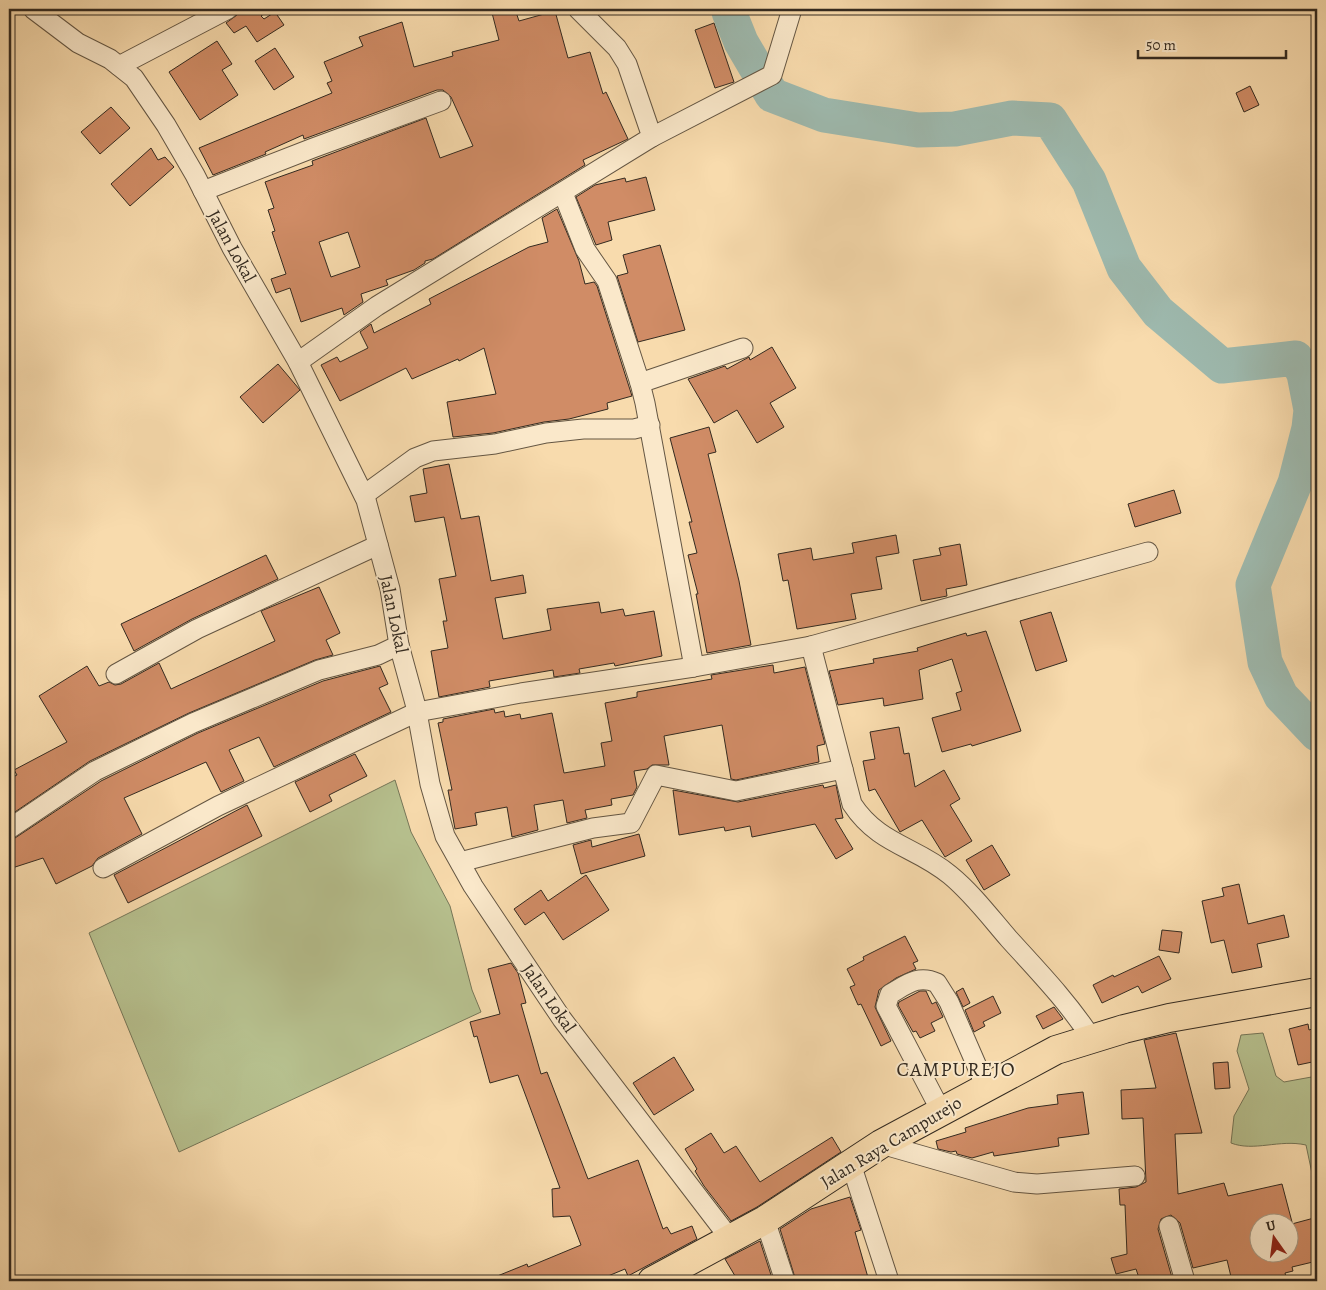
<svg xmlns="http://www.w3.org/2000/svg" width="1326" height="1290" font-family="Alegreya,serif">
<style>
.green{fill:#b7c18f;stroke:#757658}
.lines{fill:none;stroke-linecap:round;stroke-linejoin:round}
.river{stroke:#9ebaaf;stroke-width:35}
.building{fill:#d08c66;stroke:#332a20;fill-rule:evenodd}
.street-casing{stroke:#645643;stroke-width:21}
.primary-casing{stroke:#332a20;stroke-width:30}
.street{stroke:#fae8ca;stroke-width:19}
.primary{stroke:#f8dbad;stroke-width:28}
.labels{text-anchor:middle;stroke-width:4;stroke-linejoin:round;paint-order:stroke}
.street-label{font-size:18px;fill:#332a20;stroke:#fae8ca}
.quarter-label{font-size:20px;letter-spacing:1px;fill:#332a20;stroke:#fae8ca}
</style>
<rect width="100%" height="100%" fill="#f8dbad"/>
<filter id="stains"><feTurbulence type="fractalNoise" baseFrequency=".004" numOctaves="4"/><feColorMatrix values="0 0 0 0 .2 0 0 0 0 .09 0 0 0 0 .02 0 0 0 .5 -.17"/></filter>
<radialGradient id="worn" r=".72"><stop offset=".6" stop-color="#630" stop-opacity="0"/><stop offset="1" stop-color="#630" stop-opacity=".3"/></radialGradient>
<g class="green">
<polygon points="395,780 411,832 450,906 472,990 481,1012 179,1152 89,933"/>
<path d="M1263,1033L1276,1076L1284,1082L1317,1076V1197L1306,1145C1279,1139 1254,1152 1231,1143L1234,1116L1249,1089L1237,1051L1241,1035Z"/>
</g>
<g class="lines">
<polyline class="river" points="732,9 729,12 741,42 772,95 824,115 918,130 955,129 1012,118 1050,120 1089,181 1124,268 1158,312 1222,366 1296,358 1304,374 1311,410 1309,428 1295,483 1253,585 1265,662 1281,696 1317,734"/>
</g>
<g class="building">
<polygon points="239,9 271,9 261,16 264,19 275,12 284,25 257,42 246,26 234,33 226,23 237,15"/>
<path d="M491,9H515L519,21L555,11L568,58L590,52L603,94L606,92L628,139L583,160L585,165L433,259L425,261V263L414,270L386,280L388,285L361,294L363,302L344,315L342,308L301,322L290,288L276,293L271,279L286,274L272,232L275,231L268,210L274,208L265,182L313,165L312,161L426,118L440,158L473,146L451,97L443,90H437L304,139L303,135L265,152L266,154L213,175L199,148L332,93L327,83L332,81L324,62L363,46L359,37L402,22L414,67L453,56L452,52L499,40ZM348,232L360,267L331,277L319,242Z"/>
<polygon points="714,23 734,82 715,88 695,30"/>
<polygon points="217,41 232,64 222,70 238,95 200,120 169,72"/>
<polygon points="275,48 294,77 274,90 255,61"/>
<polygon points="1250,86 1259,105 1244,112 1236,93"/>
<polygon points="111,107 130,128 100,154 81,132"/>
<polygon points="151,148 158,160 165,157 174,167 130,206 111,184"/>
<polygon points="646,177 655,210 608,222 612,240 596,245 576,197 595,185 625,178 626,182"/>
<polygon points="557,209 579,261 585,284 594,282 597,286 632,396 607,403 608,409 569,419 544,422 493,433 453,437 447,402 496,394 484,348 459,361 458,359 412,379 406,368 340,401 321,365 337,357 340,362 368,348 360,332 371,324 374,333 431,304 429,299 529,247 548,242 542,218"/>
<polygon points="660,245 685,330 638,342 617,276 628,273 623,255"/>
<polygon points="772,347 796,388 770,403 784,427 757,443 737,410 714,423 688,379 725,366 727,369 749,357 750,360"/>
<polygon points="278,364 300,390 263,423 240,397"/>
<polygon points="709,427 716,452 708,454 739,581 751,645 707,653 696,594 698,594 688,555 697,553 689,522 692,522 670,438"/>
<polygon points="449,464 461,519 479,516 491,581 523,575 526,593 495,598 503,639 551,630 547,609 599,602 601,613 623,609 625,616 654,611 662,656 615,666 614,663 579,669 580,673 554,677 553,670 489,681 490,687 439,697 431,651 448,648 443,621 447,621 439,579 456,576 444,517 415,522 410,496 427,493 423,469"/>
<polygon points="1174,490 1181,513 1135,527 1128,504"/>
<polygon points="896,535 899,553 876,557 882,589 851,594 856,619 797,629 788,580 783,581 778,554 811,548 813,560 854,553 852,543"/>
<polygon points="960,544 967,585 946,589 947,596 921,601 913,560 941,555 939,548"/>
<polygon points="266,555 278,579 192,619 134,651 121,624"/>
<polygon points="319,587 340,633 326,640 333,655 315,660 189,713 90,761 9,816 9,779 17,775 14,770 67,742 39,696 87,666 99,686 109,682 115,685 121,684 159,663 171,689 275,641 261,611"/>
<polygon points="1051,612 1067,661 1036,671 1020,621"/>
<polygon points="986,631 1021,731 972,746 971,744 942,752 932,718 961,710 956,693 962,691 952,659 919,670 923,699 884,706 883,698 838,705 829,671 874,663 873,659 918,651 917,648 966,633 967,636"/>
<polygon points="773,665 774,673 805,667 825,744 817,746 819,762 736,780 731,779 722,725 664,736 669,765 652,765 647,769 634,771 637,787 633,795 611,799 612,805 585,810 587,818 567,823 563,800 534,805 538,830 512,837 507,807 475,813 477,825 455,829 448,790 452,790 438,723 443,722 443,719 494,709 495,713 504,711 505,717 520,714 521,719 552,713 564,773 605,766 601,743 612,741 605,703 637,697 637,692 712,679 711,675"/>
<polygon points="380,666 388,684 379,688 391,712 274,767 259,737 229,750 244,781 221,792 206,762 124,798 142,834 98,858 92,866 56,884 43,858 9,869 9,840 15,838 101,781 198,733 323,681"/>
<polygon points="899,727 904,754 909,753 915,787 944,770 960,799 950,805 972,841 945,857 922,820 900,832 875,789 869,791 863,761 875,759 870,732"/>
<polygon points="355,754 367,776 329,795 332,801 310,812 295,782"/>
<polygon points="823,785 824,788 836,785 843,818 835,819 853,849 836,859 815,824 752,837 750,826 725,831 724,827 679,835 673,790 738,802"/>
<polygon points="247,805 262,836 128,903 114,875"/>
<polygon points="639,834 645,856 581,874 573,845 591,840 592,847"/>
<polygon points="992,845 1010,875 984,890 966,860"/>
<polygon points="586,875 609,910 563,940 544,912 525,925 514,909 541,890 548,901"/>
<polygon points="1239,884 1248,924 1284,915 1289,937 1257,944 1262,967 1232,973 1224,940 1211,943 1202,901 1224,896 1222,888"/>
<polygon points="1162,930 1182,932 1179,953 1159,950"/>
<polygon points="905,936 918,961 913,963 916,969 896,978 879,990 875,1007 891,1041 881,1046 861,1004 858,1005 850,987 855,985 847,969 864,960 863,957"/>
<polygon points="1159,956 1171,979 1142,993 1138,986 1102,1003 1093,985 1113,975 1114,977"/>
<polygon points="511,963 518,973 526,1003 521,1004 541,1074 547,1072 588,1179 638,1160 663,1229 667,1227 671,1234 692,1226 697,1239 628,1276 625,1269 596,1281 485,1281 527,1264 528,1267 581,1245 570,1216 553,1217 552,1189 560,1188 518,1075 490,1083 477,1036 474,1037 470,1022 500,1014 488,969"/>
<polygon points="963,988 970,1003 963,1007 956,992"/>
<polygon points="920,991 926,991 932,1004 936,1002 943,1017 931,1023 935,1031 920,1038 916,1031 913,1032 898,1005 899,1002"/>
<polygon points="993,996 1001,1013 983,1022 985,1026 974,1032 965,1010"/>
<polygon points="1054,1007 1063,1019 1043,1029 1036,1016"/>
<polygon points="1308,1024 1309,1030 1312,1029 1317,1061 1298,1065 1289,1029"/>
<polygon points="1176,1033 1202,1133 1175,1134 1178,1194 1224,1183 1228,1196 1282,1184 1292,1222 1258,1222 1258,1252 1288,1252 1288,1225 1314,1218 1317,1232 1317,1261 1292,1267 1293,1271 1285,1273 1287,1281 1232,1281 1227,1260 1193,1268 1180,1223 1171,1215 1161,1219 1158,1229 1173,1281 1140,1281 1136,1269 1116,1274 1111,1258 1127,1254 1125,1205 1120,1205 1119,1189 1136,1187 1146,1182 1143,1118 1122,1119 1121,1090 1156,1088 1144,1040"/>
<polygon points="674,1057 694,1090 654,1115 633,1083"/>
<polygon points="1228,1062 1230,1088 1215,1089 1213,1063"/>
<polygon points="1083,1092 1089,1134 1058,1138 1059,1146 994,1156 993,1152 972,1158 957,1154 956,1151 951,1152 938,1149 936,1141 966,1132 965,1128 1028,1108 1058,1104 1057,1095"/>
<polygon points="711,1133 724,1153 736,1146 760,1182 832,1137 841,1152 757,1207 731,1221 704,1186 695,1171 697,1169 685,1149"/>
<polygon points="850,1197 861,1230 855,1232 869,1281 796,1281 780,1229 811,1209"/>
<polygon points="760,1241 773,1281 738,1281 725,1259"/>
</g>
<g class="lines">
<g class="street-casing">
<g id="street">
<polyline points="33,9 78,43 110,59 134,78 166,125 195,175 232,248 298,362 366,500 390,589 399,645 416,707 430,784 445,836 473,886 562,1019 731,1240"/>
<polyline points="119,66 228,9"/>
<polyline points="652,137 772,75 792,9"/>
<polyline points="203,191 313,148 441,101"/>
<polyline points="563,193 585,249 607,281 640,383"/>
<polyline points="298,362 377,306 652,137 627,64 617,48 578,9"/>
<polyline points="364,495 415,458 433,451 495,444 546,433 583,429 634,429 650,425"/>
<path d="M811,646L852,804C879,845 915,846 950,875C972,893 990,917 1009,939C1039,972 1068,1002 1092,1039"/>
<polyline points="694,667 645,403 640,383 743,348"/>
<polyline points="116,674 197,629 378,545"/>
<polyline points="9,829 95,771 193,723 319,670 378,655 399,645"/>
<polyline points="460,862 593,828 631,823 656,775 736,791 843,769"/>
<polyline points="103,868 218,806 417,712 521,693 694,667 811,646 1148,552"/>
<path d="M941,1111L886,1006L890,994C906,985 918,974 937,983L949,1002L986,1087"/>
<polyline points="881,1144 1014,1182 1037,1184 1135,1176"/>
<polyline points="851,1164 889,1281"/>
<polyline points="765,1220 785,1281"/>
<polyline points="1169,1226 1185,1281"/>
</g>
</g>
<g class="primary-casing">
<polyline id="primary" points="652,1281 765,1220 881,1144 1056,1050 1124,1029 1169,1018 1317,992"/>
</g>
<use href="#street" class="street"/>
<use href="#primary" class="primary"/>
</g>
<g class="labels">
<g class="street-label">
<text transform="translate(232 246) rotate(61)" y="6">Jalan Lokal</text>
<text transform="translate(394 614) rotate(78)" y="6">Jalan Lokal</text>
<text transform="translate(549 998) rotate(55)" y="6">Jalan Lokal</text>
<text transform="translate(891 1142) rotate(-31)" y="6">Jalan Raya Campurejo</text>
</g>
<g class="quarter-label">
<text x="956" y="1076">CAMPUREJO</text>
</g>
</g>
<rect width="1326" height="1290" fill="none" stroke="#f8dbad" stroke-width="30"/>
<rect x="10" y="10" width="1306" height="1270" fill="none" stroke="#332a20" stroke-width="2.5"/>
<rect x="15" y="15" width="1296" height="1260" fill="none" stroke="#332a20"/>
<g transform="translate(1274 1238) rotate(346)"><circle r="24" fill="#fae8ca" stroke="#aa9c86"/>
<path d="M0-4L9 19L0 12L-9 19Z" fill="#8f2418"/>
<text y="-8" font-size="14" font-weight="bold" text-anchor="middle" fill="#332a20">U</text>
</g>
<path d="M1138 50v8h148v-8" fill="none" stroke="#332a20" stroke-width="2.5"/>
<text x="1146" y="50" font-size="15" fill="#332a20" stroke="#fae8ca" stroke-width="4" paint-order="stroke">50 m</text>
<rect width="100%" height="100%" filter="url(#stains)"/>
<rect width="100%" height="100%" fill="url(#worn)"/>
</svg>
